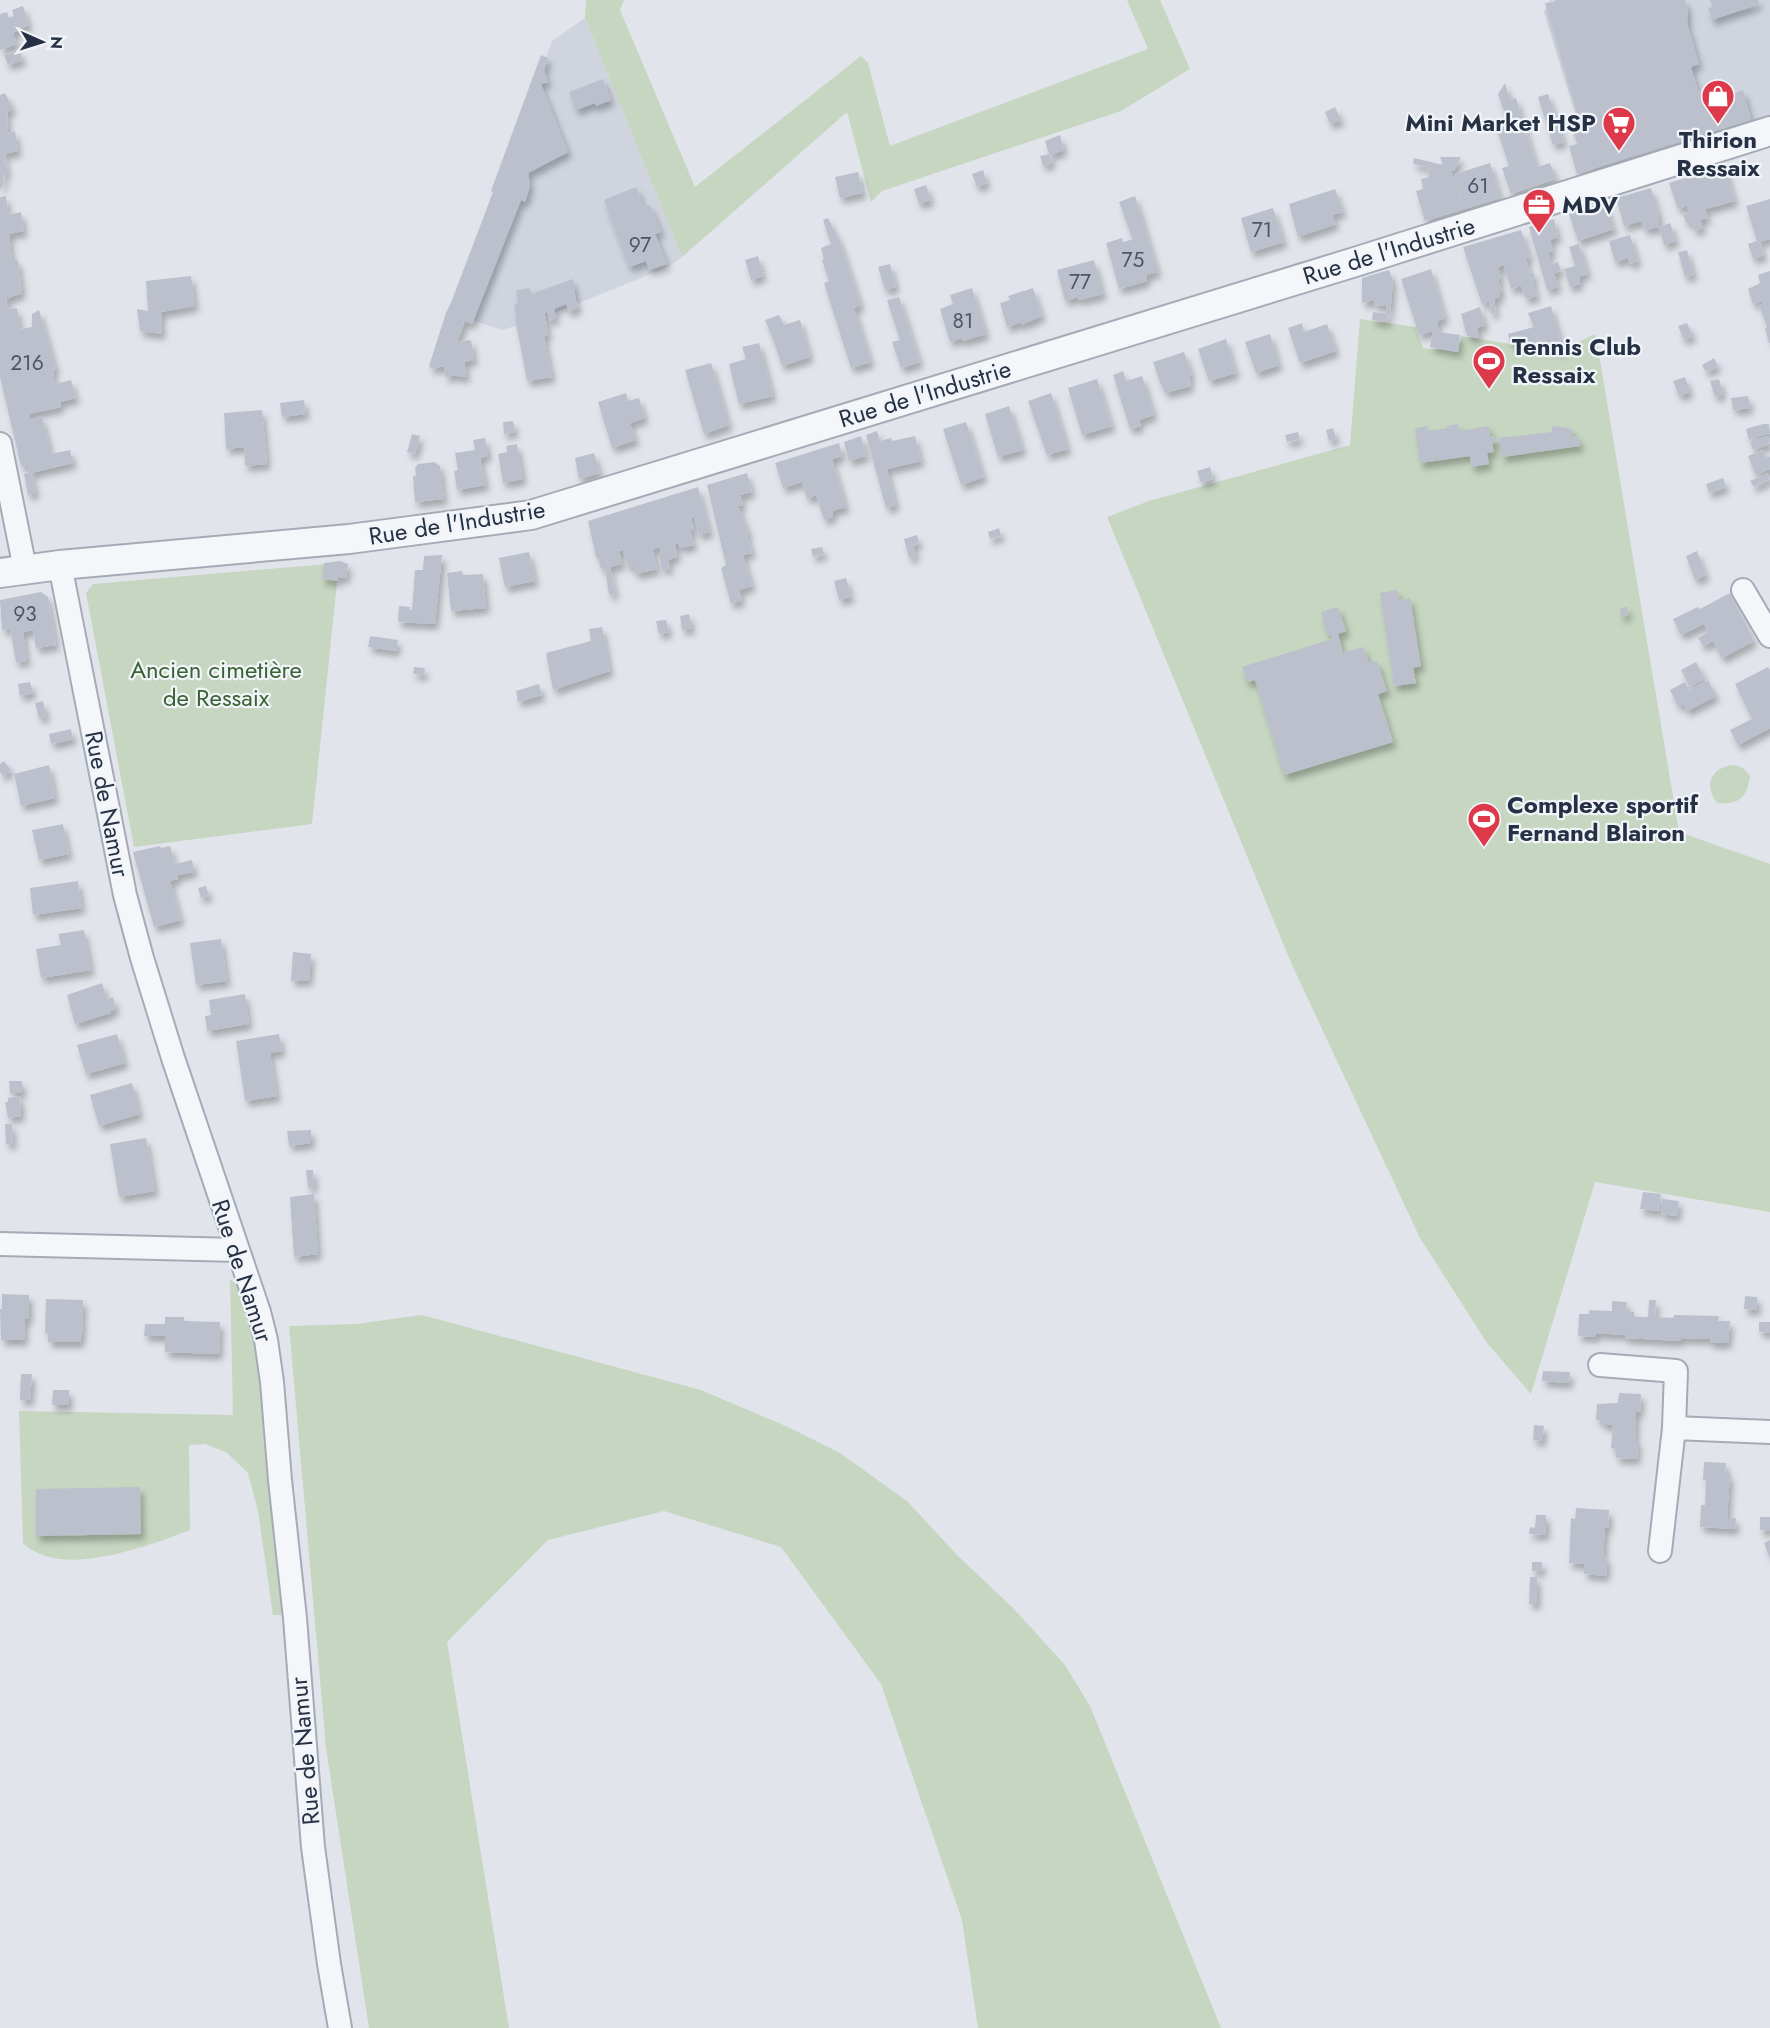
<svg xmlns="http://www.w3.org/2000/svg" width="1770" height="2028" font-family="Jost,sans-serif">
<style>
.built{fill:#cfd4de}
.green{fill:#c6d6c1}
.building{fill:#bbc0cc;filter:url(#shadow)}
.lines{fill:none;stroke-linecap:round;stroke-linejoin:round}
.minor-casing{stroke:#a5abb6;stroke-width:26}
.tertiary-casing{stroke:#a5abb6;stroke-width:32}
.minor{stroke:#f5f6f9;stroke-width:22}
.tertiary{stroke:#f5f6f9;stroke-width:28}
.labels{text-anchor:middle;stroke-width:4.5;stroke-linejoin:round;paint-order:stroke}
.number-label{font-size:21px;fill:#4c5567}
.poi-label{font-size:24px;font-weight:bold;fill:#273145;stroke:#f1f4f8;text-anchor:start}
.street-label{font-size:24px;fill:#273145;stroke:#f1f4f8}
.park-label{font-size:24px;fill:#3a6333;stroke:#f1f4f8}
</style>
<defs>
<filter id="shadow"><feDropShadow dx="3.5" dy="6" stdDeviation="3" flood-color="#0004"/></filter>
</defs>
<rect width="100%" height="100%" fill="#e1e5eb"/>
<g class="built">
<polygon points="1550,0 1770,0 1770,121 1594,174 1544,12"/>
<polygon points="585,18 682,257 668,267 547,316 502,330 447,312 552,41"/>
</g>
<g class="green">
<polygon points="586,0 624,0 620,10 695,187 861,56 868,63 890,146 1148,49 1127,0 1160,0 1190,69 1121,111 882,191 871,202 847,112 682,257 585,18"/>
<polygon points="1360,319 1416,327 1423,348 1458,352 1461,336 1523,346 1564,350 1594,334 1596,337 1679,832 1770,864 1770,1212 1595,1182 1531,1394 1487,1343 1420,1238 1292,965 1107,517 1149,501 1350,445"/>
<polygon points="339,563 312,824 134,847 86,593 93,584"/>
<path d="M1734,765L1743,768L1750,776C1747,798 1739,805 1717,803C1703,785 1711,767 1734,765Z"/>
<path d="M230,1279L246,1293L258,1335L288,1615H273L258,1511L248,1473L226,1452L205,1444L189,1445L190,1530C148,1546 60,1580 23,1543L19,1411L233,1415Z"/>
<polygon points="422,1315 701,1390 788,1427 840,1453 907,1501 958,1556 1013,1608 1065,1665 1090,1706 1221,2028 978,2028 962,1920 881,1684 781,1547 664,1511 548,1540 447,1642 509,2028 369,2028 326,1748 289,1326 356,1324"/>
</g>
<g class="building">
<polygon points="1556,0 1685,0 1688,12 1687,23 1699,64 1691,67 1698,91 1712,86 1721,87 1724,97 1743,90 1751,120 1577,174 1569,146 1577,144 1571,124 1580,122 1545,3 1554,2"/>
<polygon points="1710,0 1758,0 1759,4 1712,20 1708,8 1713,7"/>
<polygon points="23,6 29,25 13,33 17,44 0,50 0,14 7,12 9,18 14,16 12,10"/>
<polygon points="19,50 23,60 8,65 4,55"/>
<polygon points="541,55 548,58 544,70 548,82 541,84 568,152 528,173 530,186 525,202 521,200 472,324 465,321 457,342 471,340 474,360 464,362 467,376 458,377 456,375 445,377 444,366 432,369 429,366 446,313 452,301 493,192 491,191"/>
<polygon points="603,79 611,100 596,106 595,103 576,110 569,92"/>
<polygon points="1505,83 1510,100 1516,98 1537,167 1550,163 1556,179 1511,194 1502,168 1509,166 1495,123 1507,120 1498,94"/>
<polygon points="5,93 13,109 7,112 8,133 15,131 18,151 4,154 7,171 3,178 4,183 0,190 0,95"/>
<polygon points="1548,94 1564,142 1553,145 1538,97"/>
<polygon points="1335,107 1341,120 1330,124 1325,112"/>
<polygon points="1060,135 1064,150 1050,155 1052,163 1043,166 1040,156 1049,154 1045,141"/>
<polygon points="1440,157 1461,157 1454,171 1451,171 1464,205 1455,174 1490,163 1501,198 1425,221 1416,191 1423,189 1421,179 1429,177 1427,167 1413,164 1414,158 1443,165"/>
<polygon points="1725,166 1735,201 1705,209 1708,218 1700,220 1703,228 1694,231 1692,222 1686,223 1683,215 1689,213 1687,206 1678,209 1669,183"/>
<polygon points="983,170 987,183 977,187 972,174"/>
<polygon points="858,172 863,193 840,198 835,177"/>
<polygon points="926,185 931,200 919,204 914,189"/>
<polygon points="636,187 644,207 650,205 661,232 655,234 667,264 649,270 646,261 629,267 604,200"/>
<polygon points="1651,188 1659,215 1659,227 1645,230 1641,221 1624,226 1616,198"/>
<polygon points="1335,189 1343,212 1332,215 1336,224 1298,237 1289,204"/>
<polygon points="6,196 8,211 11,214 21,212 24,231 9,234 12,261 18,260 22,293 6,299 7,309 17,308 20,329 32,327 32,314 39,310 56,369 53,371 55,384 71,380 76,398 60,402 61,407 29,414 30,420 42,417 51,454 70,450 73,463 31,473 36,493 28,495 24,474 29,473 27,465 21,466 0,377 0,197"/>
<polygon points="1135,196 1158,272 1146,275 1147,281 1119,289 1106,243 1122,238 1123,242 1134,239 1132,238 1119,202"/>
<polygon points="1770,199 1770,239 1759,242 1764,255 1753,259 1748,244 1757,241 1746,206"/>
<polygon points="1605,202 1614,229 1578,241 1569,214"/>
<polygon points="1273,208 1284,242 1251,252 1241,218"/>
<polygon points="828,218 840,242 861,305 854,308 871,362 851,368 824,283 829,281 822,260 824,259 821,248 831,244 823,220"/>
<polygon points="1554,219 1558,237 1550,240 1553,251 1548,252 1552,264 1558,262 1561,271 1554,273 1558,287 1547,290 1529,227"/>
<polygon points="1670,223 1676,241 1664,245 1659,227"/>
<polygon points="1521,230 1530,258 1526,259 1530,273 1533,272 1535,278 1532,279 1537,296 1526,299 1521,286 1511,289 1504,265 1498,267 1501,278 1498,279 1502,291 1499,291 1500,297 1494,299 1496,313 1491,314 1489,302 1482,304 1463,247"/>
<polygon points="1630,235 1638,261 1630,264 1628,258 1615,262 1609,241"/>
<polygon points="1579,244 1588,274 1579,276 1580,284 1570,287 1564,269 1575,266 1569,247"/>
<polygon points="1687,250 1694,275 1685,277 1678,252"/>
<polygon points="758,256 763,276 751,280 745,260"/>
<polygon points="1094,260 1103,294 1079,300 1078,297 1065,301 1057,270"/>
<polygon points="890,264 896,287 885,290 878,267"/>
<polygon points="1431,269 1445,318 1437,321 1439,332 1460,335 1458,352 1430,347 1433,331 1419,335 1401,279"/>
<polygon points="1389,270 1393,281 1390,314 1386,314 1387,306 1374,305 1374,300 1362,303 1362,278"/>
<polygon points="1770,271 1770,343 1769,343 1765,329 1767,327 1759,305 1764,303 1763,301 1753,304 1748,289 1760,283 1758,275"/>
<polygon points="191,276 195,306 161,312 162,334 140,331 137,309 148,311 146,281"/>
<polygon points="573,279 576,300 579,307 569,312 566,304 554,309 556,318 549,321 547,312 545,313 548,336 544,336 552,377 527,381 515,318 517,317 514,305 518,303 516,290 530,288 531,295 536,294 536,292"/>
<polygon points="972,288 986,334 963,341 962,338 950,342 940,309 953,304 950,295"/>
<polygon points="1033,288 1042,316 1021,325 1021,322 1007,327 1000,303 1010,300 1008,296"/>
<polygon points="899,297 920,362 901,368 892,342 900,340 887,300"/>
<polygon points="1551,306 1563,350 1510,343 1508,334 1534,327 1528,313"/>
<polygon points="1480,307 1485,325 1477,328 1479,338 1467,336 1461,314"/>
<polygon points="1373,312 1388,314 1387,322 1372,320"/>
<polygon points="779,315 784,325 800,320 810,357 782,366 773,339 765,320"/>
<polygon points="1302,323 1304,332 1327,324 1336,351 1300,363 1288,328"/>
<polygon points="1687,323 1693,336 1684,340 1678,326"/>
<polygon points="1270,334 1279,365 1256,373 1245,342"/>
<polygon points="1226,339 1236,373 1209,381 1198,349"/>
<polygon points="759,343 773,396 739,404 729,364 746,359 742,347"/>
<polygon points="1184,352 1192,375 1189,376 1191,386 1165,393 1162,385 1161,385 1153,362"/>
<polygon points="1714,358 1718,366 1706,372 1702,365"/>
<polygon points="711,363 729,425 704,434 685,370"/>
<polygon points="1123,371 1126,381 1142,376 1154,415 1139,420 1141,426 1130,429 1113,375"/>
<polygon points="1685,377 1690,392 1679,396 1673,381"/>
<polygon points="1097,379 1112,426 1082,435 1068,388"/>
<polygon points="1719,379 1723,394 1715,397 1710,381"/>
<polygon points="626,393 628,401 639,398 645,418 630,423 636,440 612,448 598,402"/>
<polygon points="1051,393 1068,449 1047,455 1028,401"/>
<polygon points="1748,396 1750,408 1733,410 1731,398"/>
<polygon points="304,400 306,414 282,417 280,403"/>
<polygon points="1009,406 1023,450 998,457 985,414"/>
<polygon points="262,410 267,464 245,466 244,447 226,449 224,413"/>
<polygon points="513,421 515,432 504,434 503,422"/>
<polygon points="966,422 984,477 961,485 943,429"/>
<polygon points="1458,424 1459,431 1489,426 1490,437 1496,436 1497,442 1492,443 1494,452 1487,453 1489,464 1471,467 1470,456 1420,463 1415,428 1427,426 1428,431 1447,428 1446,426"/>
<polygon points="1763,424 1769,424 1770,433 1749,440 1746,429"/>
<polygon points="1552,426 1573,429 1571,437 1578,436 1580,446 1502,457 1499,438 1552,432"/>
<polygon points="1333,428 1336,439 1329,441 1326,430"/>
<polygon points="877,431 880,441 891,438 892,441 915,436 921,461 887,469 896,505 886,508 866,435"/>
<polygon points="1298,432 1300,439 1287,442 1285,435"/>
<polygon points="412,434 420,436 415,454 407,452"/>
<polygon points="861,436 866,456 849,461 844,442"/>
<polygon points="1768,436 1770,441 1769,444 1753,450 1750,441"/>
<polygon points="485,438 488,456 480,458 486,485 457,490 454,471 458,470 455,453 475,450 473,440"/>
<polygon points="839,443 842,456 832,459 846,507 832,511 833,517 824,520 816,495 807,499 802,482 783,488 775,463"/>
<polygon points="517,444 523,479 503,483 498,454 507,452 506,446"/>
<polygon points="1763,450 1766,457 1769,456 1770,458 1770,469 1756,476 1748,456"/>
<polygon points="594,453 600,473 579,479 575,458"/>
<polygon points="434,462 440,466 444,499 415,502 413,476 416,476 415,468 418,464"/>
<polygon points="1210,467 1213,479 1201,483 1197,471"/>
<polygon points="747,473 752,492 740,495 743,505 738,506 749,533 747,534 752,553 743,555 752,586 739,590 742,600 731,604 721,568 726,565 707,485"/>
<polygon points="1767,473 1770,479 1754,487 1750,481"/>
<polygon points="1723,478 1726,487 1709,493 1706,484"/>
<polygon points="698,487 710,532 699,535 694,518 691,518 694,529 690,531 694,545 680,548 678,543 675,544 677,557 668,560 670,568 662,570 659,554 661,554 660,547 653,549 657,569 635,574 634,566 628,567 623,550 619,551 622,564 610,567 615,594 609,595 605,568 601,569 598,557 596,557 588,521"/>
<polygon points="999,528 1001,536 990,539 988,532"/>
<polygon points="917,535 919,543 913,545 916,556 909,558 904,539"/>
<polygon points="822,547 824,554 813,557 811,549"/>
<polygon points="1697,551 1706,575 1695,580 1686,556"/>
<polygon points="529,552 535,581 505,587 499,558"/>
<polygon points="442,555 435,624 398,622 399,606 410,607 410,610 412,610 415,570 423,570 424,556"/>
<polygon points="340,561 348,564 346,578 338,577 338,581 322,579 324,563"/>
<polygon points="462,571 463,575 483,574 486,608 451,611 447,573"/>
<polygon points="846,578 851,597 839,600 834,581"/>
<polygon points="1397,590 1399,600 1410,598 1421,666 1413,668 1416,683 1394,686 1380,593"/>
<polygon points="41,592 48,597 56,645 36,648 33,630 23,632 27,661 16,662 10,629 2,630 0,600"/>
<polygon points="1730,593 1754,641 1722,658 1713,641 1703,646 1698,638 1708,632 1704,624 1681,635 1673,619 1698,607 1700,609"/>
<polygon points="1338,607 1346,631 1338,634 1343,653 1363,647 1369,663 1377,661 1387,691 1378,694 1393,742 1284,775 1255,680 1247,682 1242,667 1332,639 1331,635 1328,636 1321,612"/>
<polygon points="1627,607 1628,615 1621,617 1620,608"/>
<polygon points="689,614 692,628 682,630 680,616"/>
<polygon points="666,620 669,632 659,634 656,621"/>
<polygon points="602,627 610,671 553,690 546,653 591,641 589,629"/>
<polygon points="370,636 398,640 396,651 368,647"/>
<polygon points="1696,662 1705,679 1690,687 1681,670"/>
<polygon points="414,667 425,668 424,675 413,674"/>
<polygon points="1768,667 1770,670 1770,728 1738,745 1730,730 1752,719 1735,684"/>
<polygon points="1708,680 1716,696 1687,711 1683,704 1678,706 1670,690 1685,682 1689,690"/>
<polygon points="30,682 33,693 20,696 18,684"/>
<polygon points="539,684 542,695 518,702 516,691"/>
<polygon points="43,701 46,717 39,718 35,703"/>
<polygon points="71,729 73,739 51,744 49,734"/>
<polygon points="4,761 11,770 3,776 0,772 0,764"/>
<polygon points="49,765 55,798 21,806 14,774"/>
<polygon points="63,824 69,854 39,860 32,830"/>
<polygon points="160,846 161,848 170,846 175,864 192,860 194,872 177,875 178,879 170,881 181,920 154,927 133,852"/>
<polygon points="78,881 82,908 33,915 30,888"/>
<polygon points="206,886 209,896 201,898 198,888"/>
<polygon points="84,930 91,970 41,978 36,949 61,945 58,934"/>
<polygon points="221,939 227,981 196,985 190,943"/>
<polygon points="293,952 311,954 309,980 291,981"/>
<polygon points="102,983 107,999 113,997 116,1009 111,1011 111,1013 75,1024 67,995"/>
<polygon points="245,994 249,1024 207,1031 205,1016 211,1015 209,1000"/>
<polygon points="117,1034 125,1063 86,1074 77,1045"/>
<polygon points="279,1034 282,1051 270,1053 277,1096 245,1101 236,1041"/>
<polygon points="9,1081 22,1081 22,1093 10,1093"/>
<polygon points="132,1083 140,1114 99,1126 90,1095"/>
<polygon points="20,1096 21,1116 8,1118 5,1102 8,1102 8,1098"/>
<polygon points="5,1124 12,1124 13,1144 6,1144"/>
<polygon points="311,1130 311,1143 289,1146 287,1131"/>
<polygon points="146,1138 155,1191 119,1197 110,1144"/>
<polygon points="306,1170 313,1170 314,1187 308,1188"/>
<polygon points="1643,1192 1661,1194 1659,1211 1640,1209"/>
<polygon points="314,1194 318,1254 294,1257 290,1197"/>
<polygon points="1662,1199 1679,1201 1677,1216 1661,1214"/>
<polygon points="2,1294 29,1295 29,1319 25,1319 24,1340 1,1340 0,1309 2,1309"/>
<polygon points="1745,1296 1757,1297 1757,1310 1744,1309"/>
<polygon points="46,1299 83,1300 82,1334 80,1342 48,1342 48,1333 45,1333"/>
<polygon points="1649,1300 1656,1300 1655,1317 1673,1318 1674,1315 1719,1316 1718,1321 1730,1321 1728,1343 1710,1343 1710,1339 1681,1338 1680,1341 1625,1338 1625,1335 1596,1333 1596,1337 1578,1336 1579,1314 1589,1314 1589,1310 1612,1311 1612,1301 1627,1302 1626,1312 1634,1312 1634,1317 1648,1317"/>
<polygon points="165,1317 184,1317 184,1321 220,1322 219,1354 165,1352 165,1336 144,1336 145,1324 165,1324"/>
<polygon points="1759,1322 1770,1322 1770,1333 1759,1332"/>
<polygon points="1543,1371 1570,1372 1569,1383 1542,1381"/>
<polygon points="21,1374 32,1374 30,1400 20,1400"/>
<polygon points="53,1390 69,1390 69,1405 52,1405"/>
<polygon points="1619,1393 1641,1394 1640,1412 1636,1412 1635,1441 1638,1441 1637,1459 1616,1458 1616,1448 1611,1448 1613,1425 1602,1425 1602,1420 1596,1420 1597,1404 1618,1403"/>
<polygon points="1534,1425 1544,1426 1542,1441 1533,1440"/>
<polygon points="1704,1462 1726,1463 1725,1474 1730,1474 1727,1518 1736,1518 1735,1529 1700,1527 1701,1505 1705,1505 1706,1480 1703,1480"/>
<polygon points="140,1487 141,1534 36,1536 36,1489"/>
<polygon points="1576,1508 1609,1510 1608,1528 1605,1528 1603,1557 1607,1558 1606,1576 1584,1574 1584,1564 1569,1563 1571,1518 1575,1519"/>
<polygon points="1536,1515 1546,1515 1546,1535 1529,1534 1530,1527 1535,1528"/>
<polygon points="1760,1517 1770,1517 1770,1531 1760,1530"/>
<polygon points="1770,1540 1770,1559 1764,1543"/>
<rect x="1532" y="1562" width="10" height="9"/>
<polygon points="1530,1577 1537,1577 1537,1604 1529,1604"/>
</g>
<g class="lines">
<g class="minor-casing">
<g id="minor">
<polyline points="0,444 25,569"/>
<polyline points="60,565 125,895 142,958 173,1058 259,1312 266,1340 272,1382 280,1480 295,1618 313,1847 329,1964 340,2028"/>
<polyline points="1743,590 1770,636"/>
<polyline points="0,1244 237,1250"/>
<polyline points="1600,1365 1676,1371 1674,1428 1660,1551"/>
<polyline points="1674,1428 1770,1432"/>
</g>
</g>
<g class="tertiary-casing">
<polyline id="tertiary" points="0,573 60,565 349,539 531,515 1355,262 1770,131"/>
</g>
<use href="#minor" class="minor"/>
<use href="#tertiary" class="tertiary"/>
</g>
<defs>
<g id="shop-pin" transform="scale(1.725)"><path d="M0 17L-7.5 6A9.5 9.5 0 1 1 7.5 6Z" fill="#de394a" stroke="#f1f4f8"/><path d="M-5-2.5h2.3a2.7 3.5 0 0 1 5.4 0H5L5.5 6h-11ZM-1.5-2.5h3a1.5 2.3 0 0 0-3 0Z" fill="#fff"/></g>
<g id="supermarket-pin" transform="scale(1.725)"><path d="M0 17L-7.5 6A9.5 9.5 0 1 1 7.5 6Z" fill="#de394a" stroke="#f1f4f8"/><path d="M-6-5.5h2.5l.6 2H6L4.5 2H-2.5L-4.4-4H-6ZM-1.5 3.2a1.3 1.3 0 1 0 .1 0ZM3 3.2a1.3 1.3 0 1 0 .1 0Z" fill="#fff"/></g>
<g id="office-pin" transform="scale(1.725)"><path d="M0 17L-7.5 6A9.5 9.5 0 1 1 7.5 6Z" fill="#de394a" stroke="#f1f4f8"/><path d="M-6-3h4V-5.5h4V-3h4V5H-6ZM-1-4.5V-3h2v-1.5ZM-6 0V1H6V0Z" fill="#fff"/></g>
<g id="stadium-pin" transform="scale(1.725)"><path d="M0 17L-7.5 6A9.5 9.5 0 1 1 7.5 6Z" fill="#de394a" stroke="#f1f4f8"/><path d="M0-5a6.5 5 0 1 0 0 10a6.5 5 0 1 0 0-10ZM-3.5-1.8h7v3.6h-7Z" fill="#fff"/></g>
</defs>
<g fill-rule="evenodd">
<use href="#shop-pin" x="1718" y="96"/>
<use href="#supermarket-pin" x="1619" y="123"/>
<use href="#office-pin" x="1539" y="205"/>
<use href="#stadium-pin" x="1489" y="361"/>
<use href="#stadium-pin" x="1484" y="819"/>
</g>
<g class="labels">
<g class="number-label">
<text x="1478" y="193">61</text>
<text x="1262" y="237">71</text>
<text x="640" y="252">97</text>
<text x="1133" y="267">75</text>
<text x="1080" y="289">77</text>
<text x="963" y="328">81</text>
<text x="27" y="370">216</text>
<text x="25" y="621">93</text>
</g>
<g class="poi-label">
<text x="1596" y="131" text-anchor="end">Mini Market HSP</text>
<text x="1718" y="148" text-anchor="middle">Thirion<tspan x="1718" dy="28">Ressaix</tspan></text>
<text x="1562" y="213">MDV</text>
<text x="1512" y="355">Tennis Club<tspan x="1512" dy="28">Ressaix</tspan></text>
<text x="1507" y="813">Complexe sportif<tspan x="1507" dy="28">Fernand Blairon</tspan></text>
</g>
<g class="street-label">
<text transform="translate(1389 251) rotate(-17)" y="8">Rue de l'Industrie</text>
<text transform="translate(925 394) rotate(-17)" y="8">Rue de l'Industrie</text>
<text transform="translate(457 523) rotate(-9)" y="8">Rue de l'Industrie</text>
<text transform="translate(107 804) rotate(79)" y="8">Rue de Namur</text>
<text transform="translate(242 1271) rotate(72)" y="8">Rue de Namur</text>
<text transform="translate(305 1751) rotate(-95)" y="8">Rue de Namur</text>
</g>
<g class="park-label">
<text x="216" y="678">Ancien cimetière<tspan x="216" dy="28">de Ressaix</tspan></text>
</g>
</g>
<g transform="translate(42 42) rotate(93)" stroke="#f1f4f8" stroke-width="4.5" paint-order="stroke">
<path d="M0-4.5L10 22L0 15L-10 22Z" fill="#273145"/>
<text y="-9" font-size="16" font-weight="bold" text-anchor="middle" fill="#273145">N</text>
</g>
</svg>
